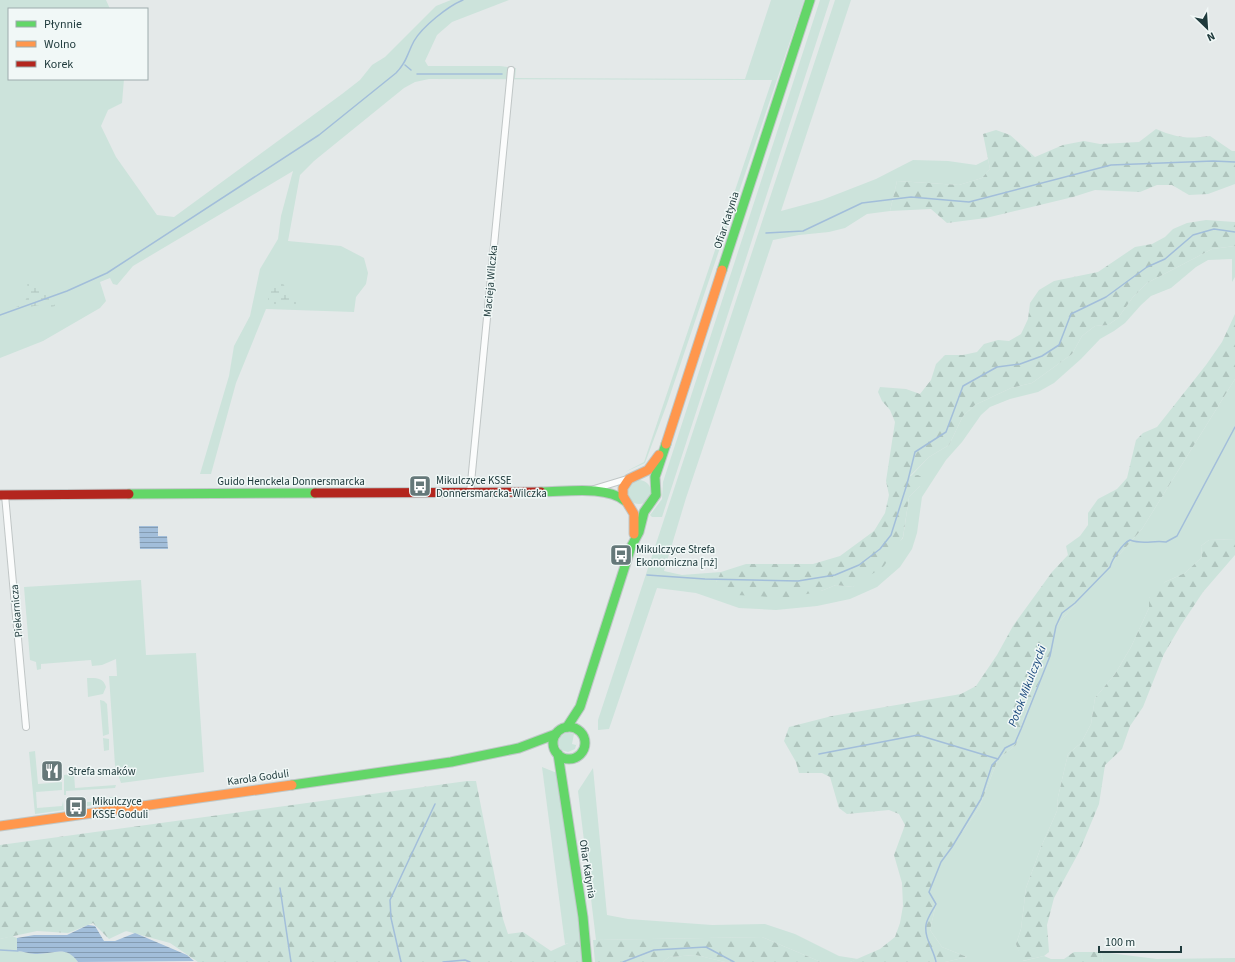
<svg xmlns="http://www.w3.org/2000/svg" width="1235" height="962" font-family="'Source Sans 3',sans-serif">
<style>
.green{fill:#cce3db}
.forest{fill:url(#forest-firs)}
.wetland{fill:url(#wetland-marsh)}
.water{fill:url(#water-rules)}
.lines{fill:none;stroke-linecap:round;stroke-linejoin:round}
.stream{stroke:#a2beda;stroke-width:1.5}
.street-casing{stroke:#c0c6c6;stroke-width:8}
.fast-casing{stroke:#bfc7c7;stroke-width:11}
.slow-casing{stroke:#bfc7c7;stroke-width:11}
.jam-casing{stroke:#bfc7c7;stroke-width:11}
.street{stroke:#fbfcfc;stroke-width:6}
.fast{stroke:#63d668;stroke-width:9}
.slow{stroke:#ff974d;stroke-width:9}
.jam{stroke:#b3261e;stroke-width:9}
.labels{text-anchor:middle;stroke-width:3;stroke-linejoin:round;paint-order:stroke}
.street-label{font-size:11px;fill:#203b3d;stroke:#f1f8f7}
.poi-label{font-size:11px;fill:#203b3d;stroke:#f1f8f7;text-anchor:start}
.water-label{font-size:12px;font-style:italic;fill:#18477b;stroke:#f1f8f7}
</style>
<defs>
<pattern id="forest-firs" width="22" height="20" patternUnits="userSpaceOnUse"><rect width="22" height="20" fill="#cce3db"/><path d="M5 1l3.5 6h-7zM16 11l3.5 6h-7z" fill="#afc4bd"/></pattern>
<pattern id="wetland-marsh" width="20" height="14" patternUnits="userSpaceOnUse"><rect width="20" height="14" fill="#cce3db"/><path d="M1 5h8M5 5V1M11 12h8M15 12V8" fill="none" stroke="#afc4bd"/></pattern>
<pattern id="water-rules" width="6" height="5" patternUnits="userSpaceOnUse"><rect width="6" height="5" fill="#a2beda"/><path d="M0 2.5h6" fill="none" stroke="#849cb2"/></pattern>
</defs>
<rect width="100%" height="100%" fill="#e4e9e9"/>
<g class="green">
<polygon points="0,0 106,0 110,9 9,9 9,79 124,79 122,103 108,110 101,126 116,157 157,215 174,217 342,94 360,80 372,65 385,57 436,6 451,0 509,0 452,22 437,35 425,61 428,66 500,66 516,68 515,78 745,79 771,0 804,0 667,404 645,463 625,472 644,462 772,80 429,79 415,82 404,88 314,161 300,175 288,241 341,246 364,258 368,273 366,284 356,297 354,312 266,309 236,383 211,474 200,474 229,376 234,346 250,316 260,269 278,239 281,216 293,171 133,266 117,285 113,284 110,278 100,282 106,301 100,308 43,341 0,358"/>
<polygon points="820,0 830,0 662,517 652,517 650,515 662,499 663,482"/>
<polygon points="835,0 851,0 781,211 822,200 876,179 913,160 948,161 976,165 988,159 990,169 982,178 959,185 897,181 890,211 867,214 845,228 829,232 799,235 773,240 686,498 664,571 682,575 721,572 716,582 821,591 836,585 853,587 903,538 909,497 920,486 910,477 929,457 949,445 963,416 975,405 1011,388 1032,383 1072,354 1082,336 1095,326 1108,325 1118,318 1133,297 1147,283 1212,249 1235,246 1235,277 1232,282 1232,259 1208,260 1196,267 1171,288 1151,296 1141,305 1125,323 1114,331 1100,339 1081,359 1054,383 1038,392 1010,399 990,407 981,415 962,442 946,460 922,497 917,533 912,549 900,567 877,587 850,599 817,606 776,610 739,608 696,593 657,588 609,729 598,730 598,720"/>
<polygon points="1235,379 1235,539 1209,540 1201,546 1202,557 1185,573 1165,582 1149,598 1149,608 1131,647 1115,674 1095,698 1091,724 1081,743 1068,754 1058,797 1057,811 1041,847 1026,888 1021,929 1016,944 1023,961 1044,956 1051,959 1064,959 1064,962 945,962 967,957 942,947 930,930 936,904 929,892 941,862 979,808 998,759 1016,745 1023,720 1050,656 1056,626 1142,529"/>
<circle cx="639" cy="492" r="12"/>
<polygon points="141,580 146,655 196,653 204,772 121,783 115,765 109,676 117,676 116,659 102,665 92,666 91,660 41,664 41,669 37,670 36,662 30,660 24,587"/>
<path d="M87,678C96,678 103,677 106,687L103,694L88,697Z"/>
<polygon points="100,700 104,701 107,704 109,734 103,736"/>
<polygon points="567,732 574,734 572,744 576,745 578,739 575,749 568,752 561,750 558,743 560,737"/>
<polygon points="103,738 109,739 109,750 104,751"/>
<polygon points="35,751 38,784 62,782 62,790 36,792 37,808 62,806 63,801 64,810 35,814 29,752"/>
<polygon points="542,767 557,773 582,940 565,944"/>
<polygon points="593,768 607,915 628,919 712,925 765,924 795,934 839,956 858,959 850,962 821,962 762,937 596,940 578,791"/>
<polygon points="74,774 75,788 116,785 115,788 66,791 66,795 64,795 64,775"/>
<polygon points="109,797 115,797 116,802 66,809 65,800 67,803 110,801"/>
<path d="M12,936L17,938V951C23,951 30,954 36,954C53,955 66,944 78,962H0V939Z"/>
<polygon points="1101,952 1157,959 1235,958 1235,962 1103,962"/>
<polygon points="696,955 725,962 663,962 669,957"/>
</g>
<g class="forest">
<path d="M1156,129C1177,138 1188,139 1210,136L1232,151H1235V184L1208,194L1189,195L1172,185H1157L1140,192L1095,190L1073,197L986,218L947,223L931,209L890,211L897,181L959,185L982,178L990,169L983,134L996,130L1010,135L1035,157L1063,145L1084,141L1100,144L1139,142Z"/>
<polygon points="1206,220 1235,222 1235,246 1212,249 1147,283 1133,297 1118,318 1108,325 1095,326 1082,336 1072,354 1032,383 1011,388 975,405 963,416 949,445 929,457 910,476 918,475 923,478 920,486 909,497 903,537 884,566 853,587 836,585 821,591 788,598 737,595 721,590 716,582 721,572 746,564 813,564 840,556 874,531 885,513 889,495 886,481 895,422 890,410 882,401 878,392 880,387 906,389 920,394 931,380 936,364 945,355 963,355 977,352 984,344 998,340 1009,341 1021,334 1028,319 1030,303 1039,290 1054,281 1098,272 1135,247 1152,244 1165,237 1173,229 1187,223"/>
<polygon points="1235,314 1235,379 1142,529 1056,626 1050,656 1023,720 1016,745 998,759 979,808 941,862 929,892 936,904 930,930 942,947 967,957 945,962 850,962 880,949 895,937 900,923 903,906 902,883 894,855 905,825 899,814 889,810 847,814 839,808 830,777 822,773 799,773 796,762 784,741 789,727 832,716 961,694 976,686 997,655 1013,626 1052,572 1068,555 1066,546 1080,536 1088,525 1088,513 1098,499 1117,489 1127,478 1136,440 1143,433 1157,427 1206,365 1222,342"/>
<polygon points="1235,539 1235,555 1203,592 1181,625 1164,654 1143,707 1130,726 1122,749 1105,765 1099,804 1079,852 1054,898 1047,925 1049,952 1044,956 1022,961 1016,944 1021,929 1026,888 1041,847 1057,811 1058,797 1068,754 1081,743 1091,724 1095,698 1115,674 1131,647 1149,608 1149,598 1153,590 1165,582 1185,573 1202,557 1201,546 1209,540"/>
<polygon points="467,781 476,781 503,919 508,934 523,932 551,951 575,940 582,940 584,962 198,962 170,943 126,931 109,939 93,923 68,933 37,931 0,939 0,845"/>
<polygon points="762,937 821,962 725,962 696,955 669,957 663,962 595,962 593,940"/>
<polygon points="1074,952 1101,952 1103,962 1064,962 1064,959"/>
</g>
<g class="wetland">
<path d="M32,279L43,293L51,297L55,306C50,308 47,305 42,305C31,305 22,311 11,311L12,308C29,305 28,295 27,281Z"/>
<path d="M277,280H281L292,299L301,304H269C266,295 271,286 277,280Z"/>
</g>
<g class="water">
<polygon points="139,526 158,526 158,536 167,536 168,549 140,549"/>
<path d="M88,925L95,926L104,941H115L135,933L187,955L194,961L78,962C65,944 53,955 35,954C29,954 23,951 17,951V938L34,935H67Z"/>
</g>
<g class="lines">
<g class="stream">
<polyline points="405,65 411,70"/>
<polyline points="417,74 502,74"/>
<polyline points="766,233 803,231 862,203 911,197 969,202 1111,165 1213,161 1235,162"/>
<path d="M0,315L67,291L107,273L319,135L396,73C407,62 407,54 414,41C422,27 448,6 463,0"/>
<polyline points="647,575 705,579 798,581 835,575 859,565 880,549 891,535 907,484 915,452 946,432 963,386 997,367 1020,364 1042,356 1059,345 1071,314 1106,297 1147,267 1165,259 1193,235 1214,229 1235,232"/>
<polyline points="819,754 918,735 998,759"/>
<polyline points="280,888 291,962"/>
<polyline points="0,950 18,951"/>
<polyline points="401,962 391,918 390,900 435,804"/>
<polyline points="443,962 465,960 470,962"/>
<polyline points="623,962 654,950 706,947 734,962"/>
<path d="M936,962C934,950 924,938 926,925C927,918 933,910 936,904L929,892L941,862L952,847L981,799L992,765L998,759L1005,748L1015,743L1021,729L1050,656L1056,626L1062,613L1075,603L1110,567C1112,559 1123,543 1130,540C1143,545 1153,540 1166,542L1177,536L1235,427"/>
</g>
<g class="street-casing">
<g id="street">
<polyline points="594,489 627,479"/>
<polyline points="470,493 511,70"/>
<polyline points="5,495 26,727"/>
</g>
</g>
<g class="fast-casing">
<g id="fast">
<polyline points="722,270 810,0"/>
<path d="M541,492C564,492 607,485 625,501"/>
<polyline points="129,494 315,493"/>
<polyline points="567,727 580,707 631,547 639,532 644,512 656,495 655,477 666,444"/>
<circle cx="569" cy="743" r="16"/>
<polyline points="558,754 583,917 587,962"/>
<polyline points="292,785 451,762 519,748 556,734"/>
</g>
</g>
<g class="slow-casing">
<g id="slow">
<polyline points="666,444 722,270"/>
<polyline points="634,534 634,514 623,496 623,488 629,479 648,470 659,455"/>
<polyline points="0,826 292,785"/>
</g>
</g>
<g class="jam-casing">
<g id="jam">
<polyline points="315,493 541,492"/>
<polyline points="0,495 129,494"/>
</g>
</g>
<use href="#street" class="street"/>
<use href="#fast" class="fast"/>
<use href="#slow" class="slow"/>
<use href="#jam" class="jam"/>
</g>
<defs>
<g id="bus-square" transform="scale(1.15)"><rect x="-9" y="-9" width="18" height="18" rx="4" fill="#657879" stroke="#f1f8f7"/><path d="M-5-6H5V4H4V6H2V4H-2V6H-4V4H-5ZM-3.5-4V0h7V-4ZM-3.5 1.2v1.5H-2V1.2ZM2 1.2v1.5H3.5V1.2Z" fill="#fff"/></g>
<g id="restaurant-square" transform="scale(1.15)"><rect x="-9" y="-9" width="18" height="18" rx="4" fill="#657879" stroke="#f1f8f7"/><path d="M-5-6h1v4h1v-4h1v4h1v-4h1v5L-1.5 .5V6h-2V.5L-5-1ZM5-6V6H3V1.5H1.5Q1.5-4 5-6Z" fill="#fff"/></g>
</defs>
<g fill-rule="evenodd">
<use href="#bus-square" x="420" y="486"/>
<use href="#bus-square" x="621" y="555"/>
<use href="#restaurant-square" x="52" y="771"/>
<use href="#bus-square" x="76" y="807"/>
</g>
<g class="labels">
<g class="street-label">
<text transform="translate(726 220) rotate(-72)" y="4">Ofiar Katynia</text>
<text transform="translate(490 281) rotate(-85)" y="4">Macieja Wilczka</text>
<text x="291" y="485">Guido Henckela Donnersmarcka</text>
<text transform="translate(16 611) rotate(-95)" y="4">Piekarnicza</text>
<text transform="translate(258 777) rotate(-8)" y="4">Karola Goduli</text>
<text transform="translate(588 869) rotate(81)" y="4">Ofiar Katynia</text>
</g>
<g class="poi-label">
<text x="436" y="484">Mikulczyce KSSE<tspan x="436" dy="13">Donnersmarcka-Wilczka</tspan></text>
<text x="636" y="553">Mikulczyce Strefa<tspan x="636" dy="13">Ekonomiczna [nż]</tspan></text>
<text x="68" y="775">Strefa smaków</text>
<text x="92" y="805">Mikulczyce<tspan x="92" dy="13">KSSE Goduli</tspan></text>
</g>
<g class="water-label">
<text transform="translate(1027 686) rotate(-69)" y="4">Potok Mikulczycki</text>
</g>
</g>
<rect x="8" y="8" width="140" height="72" fill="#f1f8f7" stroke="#9dacad"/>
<rect x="16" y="21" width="20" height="6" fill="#63d668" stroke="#9dacad"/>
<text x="44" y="28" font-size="12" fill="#203b3d">Płynnie</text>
<rect x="16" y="41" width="20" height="6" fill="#ff974d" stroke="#9dacad"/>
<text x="44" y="48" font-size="12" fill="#203b3d">Wolno</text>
<rect x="16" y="61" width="20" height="6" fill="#b3261e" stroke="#9dacad"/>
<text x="44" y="68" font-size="12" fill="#203b3d">Korek</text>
<g transform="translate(1207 28) rotate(155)" stroke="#f1f8f7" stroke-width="3" paint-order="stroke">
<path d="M0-3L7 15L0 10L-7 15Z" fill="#203b3d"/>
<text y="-6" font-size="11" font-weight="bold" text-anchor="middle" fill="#203b3d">N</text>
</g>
<path d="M1099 946v6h82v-6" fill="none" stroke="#203b3d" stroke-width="2"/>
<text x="1105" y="946" font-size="12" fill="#203b3d" stroke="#f1f8f7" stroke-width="3" paint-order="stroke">100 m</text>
</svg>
